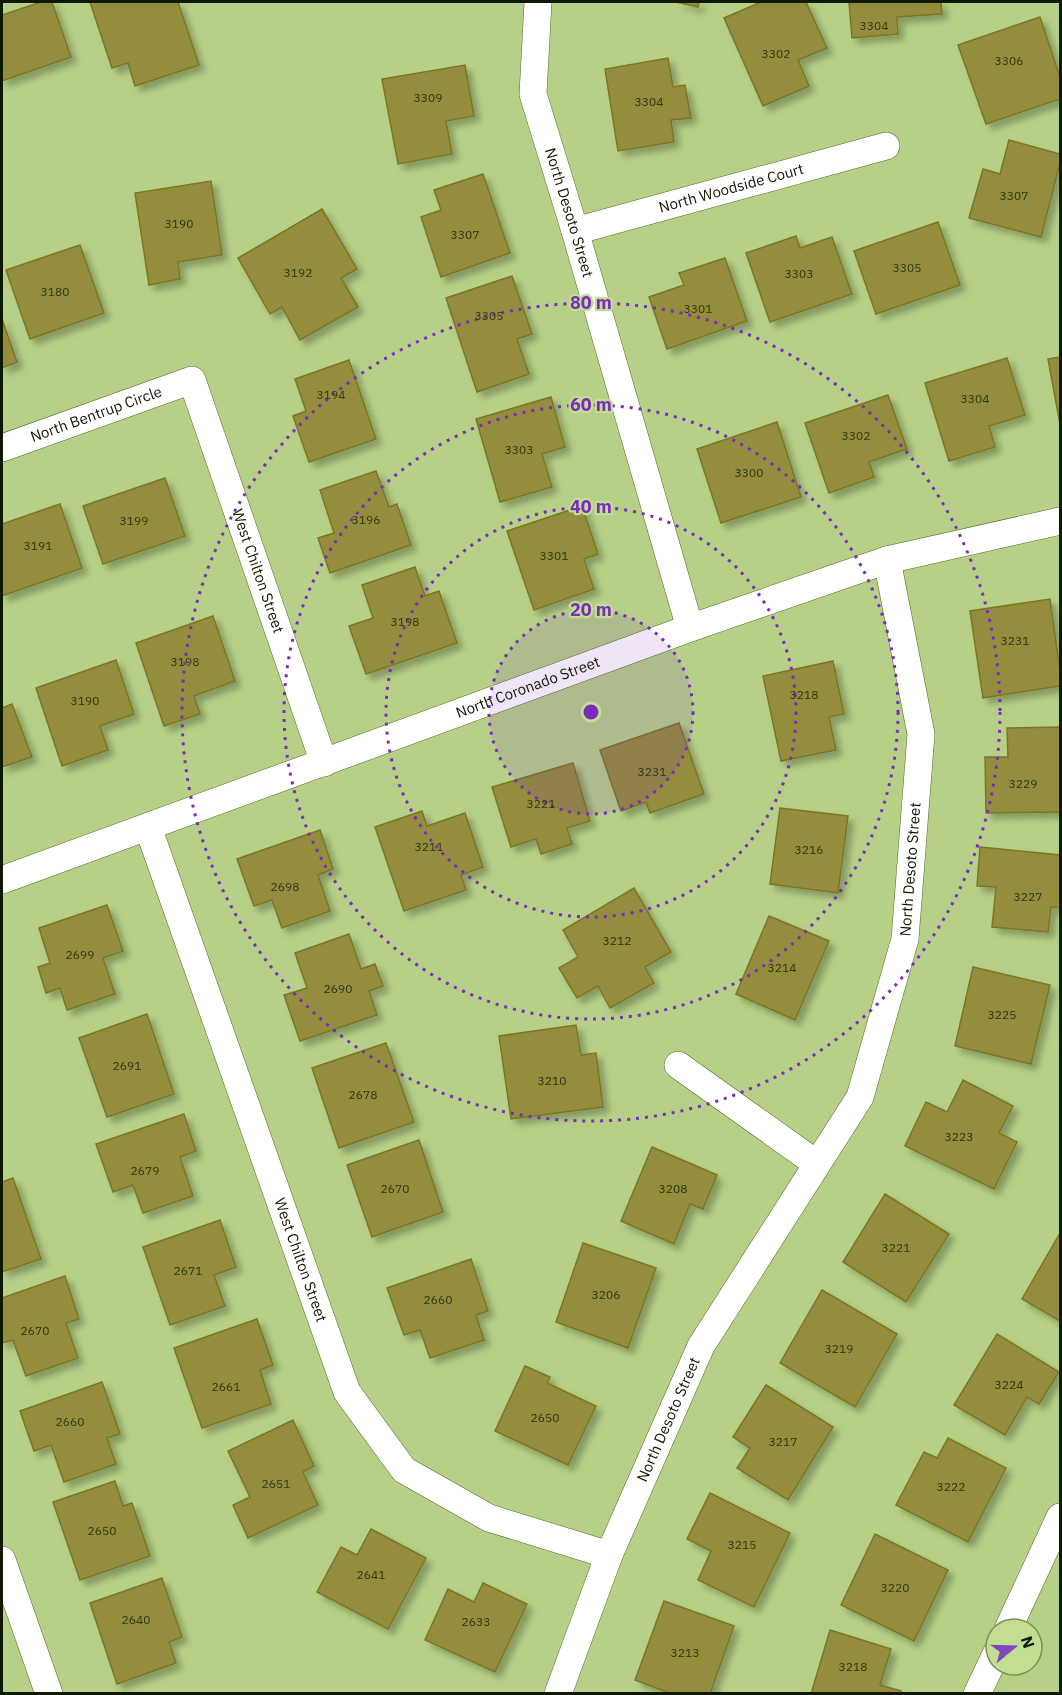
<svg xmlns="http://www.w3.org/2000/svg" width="1062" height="1695" font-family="'IBM Plex Sans',sans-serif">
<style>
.building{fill:#938d3d;stroke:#7c7623;stroke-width:1.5;filter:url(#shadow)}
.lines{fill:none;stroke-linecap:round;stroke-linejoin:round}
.street-casing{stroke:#536a21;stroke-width:28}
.street{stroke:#fff;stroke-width:27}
.ring{fill:none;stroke:#7b2cbf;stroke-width:3;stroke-dasharray:3 6}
.labels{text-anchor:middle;stroke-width:4.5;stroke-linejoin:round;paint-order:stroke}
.number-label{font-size:12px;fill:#30350f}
.street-label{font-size:15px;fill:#0f1800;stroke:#c3de93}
.centre{fill:#7b2cbf;stroke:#c3de93;stroke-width:3}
.ring-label{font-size:18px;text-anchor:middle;font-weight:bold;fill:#7b2cbf;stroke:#c3de93;stroke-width:4.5;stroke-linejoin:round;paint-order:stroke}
</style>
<defs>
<filter id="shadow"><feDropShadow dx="5.5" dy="5.5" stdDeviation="3" flood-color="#0004"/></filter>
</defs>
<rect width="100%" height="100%" fill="#b6d187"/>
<g class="building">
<polygon points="41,2 52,2 71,57 2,81 2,15"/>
<polygon points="90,2 178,2 199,65 135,86 128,63 112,68"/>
<polygon points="676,2 699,2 698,7"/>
<polygon points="761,2 806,2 827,48 798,60 809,86 763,106 724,18"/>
<polygon points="849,2 941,2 942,14 897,17 898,34 852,38"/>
<polygon points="1040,17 1060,77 1060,99 986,124 958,45"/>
<polygon points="668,58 673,87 685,85 691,118 671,120 674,142 618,151 605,69"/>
<polygon points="465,65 474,116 446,121 452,154 398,164 382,79"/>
<polygon points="1009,140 1060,154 1060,163 1041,237 969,218 983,169 1000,174"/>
<polygon points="483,174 510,253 441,277 421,217 441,210 434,190"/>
<polygon points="211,181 222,255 178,262 180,279 149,285 135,193"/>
<polygon points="322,209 357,269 341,278 358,307 300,340 282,307 270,314 238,258"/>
<polygon points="938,222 960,285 876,314 854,251"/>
<polygon points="796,236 800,248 832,237 852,294 770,322 746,253"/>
<polygon points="80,245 104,313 30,339 6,270"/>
<polygon points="725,258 747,321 667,349 649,297 684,285 679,273"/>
<polygon points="512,276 532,334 517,339 529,374 477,392 446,298"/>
<polygon points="2,319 17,362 2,368"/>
<polygon points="1060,357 1060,424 1048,359"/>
<polygon points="1007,358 1025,415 989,426 995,447 949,461 925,383"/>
<polygon points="349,360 376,439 309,462 293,416 306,411 295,379"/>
<polygon points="888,395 907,449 869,462 874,477 829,493 805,423"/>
<polygon points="551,397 565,447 542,454 552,487 500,502 476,419"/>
<polygon points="777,422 801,497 721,523 697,449"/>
<polygon points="376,471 389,507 397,504 411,545 330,573 318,538 334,533 320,490"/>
<polygon points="165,478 185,536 103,564 83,506"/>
<polygon points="60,504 82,568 2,596 2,524"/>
<polygon points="582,506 598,554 584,559 594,589 534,610 507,531"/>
<polygon points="415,567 425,596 439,591 457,643 366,674 349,626 373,618 362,585"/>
<polygon points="1050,599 1060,671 1060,686 983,698 970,611"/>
<polygon points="213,616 235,681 194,696 200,714 164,726 136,643"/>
<polygon points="116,660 134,714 100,726 108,750 62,766 36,688"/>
<polygon points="833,661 844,714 829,717 836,750 781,761 763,676"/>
<polygon points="12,704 32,757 2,767 2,708"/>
<polygon points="679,723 704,794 650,813 646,802 621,811 600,750"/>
<polygon points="1060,727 1060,812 986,813 985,757 1008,757 1007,728"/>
<polygon points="573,763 590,821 567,828 572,844 541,854 536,839 511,847 492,787"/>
<polygon points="780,808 848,816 838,893 770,884"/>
<polygon points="422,811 427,826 465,813 483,867 461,875 466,890 404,911 375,827"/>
<polygon points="320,830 333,869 318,875 330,911 282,928 272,900 254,906 237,859"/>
<polygon points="980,847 1060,855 1060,907 1051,907 1048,932 992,927 996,887 977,886"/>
<polygon points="634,888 671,952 645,967 654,983 610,1008 598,986 577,998 559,968 578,957 563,930"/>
<polygon points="107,905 123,951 103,958 115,994 67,1010 60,988 46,993 38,967 50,963 39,928"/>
<polygon points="769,916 829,941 795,1020 736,994"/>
<polygon points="349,934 361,969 375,964 383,986 369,991 377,1015 300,1041 284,995 307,988 295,953"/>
<polygon points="973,967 1050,985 1031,1064 955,1046"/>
<polygon points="147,1014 174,1094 107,1117 79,1038"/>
<polygon points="576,1025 581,1055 596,1053 603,1107 511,1119 499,1036"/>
<polygon points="386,1043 414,1122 339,1148 312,1068"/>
<polygon points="963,1080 1013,1106 999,1133 1017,1142 994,1189 905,1146 926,1102 947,1112"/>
<polygon points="184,1114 196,1151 180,1157 193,1196 143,1213 133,1185 113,1192 96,1144"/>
<polygon points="419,1140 443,1212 372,1237 347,1165"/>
<polygon points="652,1147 717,1175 703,1209 690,1204 674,1244 621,1221"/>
<polygon points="13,1178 41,1259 2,1272 2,1182"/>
<polygon points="885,1194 949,1234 906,1302 843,1262"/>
<polygon points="220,1220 236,1267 214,1275 225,1306 170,1325 143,1247"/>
<polygon points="1060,1233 1060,1321 1022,1299"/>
<polygon points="583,1243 656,1268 628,1348 556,1322"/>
<polygon points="471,1259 488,1311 476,1315 484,1340 430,1358 420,1330 404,1335 387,1288"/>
<polygon points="65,1276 79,1319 66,1323 78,1358 26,1376 13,1340 2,1343 2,1298"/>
<polygon points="822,1290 897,1334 855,1407 780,1363"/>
<polygon points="257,1319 273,1365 260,1370 271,1404 202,1428 174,1348"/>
<polygon points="997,1334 1059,1372 1039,1404 1027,1397 1005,1435 954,1405"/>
<polygon points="525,1366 550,1377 547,1383 596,1406 568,1465 495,1431"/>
<polygon points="102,1382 120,1434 107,1438 116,1464 64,1482 51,1445 34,1451 20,1411"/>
<polygon points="766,1385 833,1427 788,1500 737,1468 750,1448 733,1437"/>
<polygon points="293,1420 314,1466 303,1472 318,1505 248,1538 233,1505 250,1497 228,1451"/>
<polygon points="948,1438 1006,1468 968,1542 896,1505 924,1452 937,1458"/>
<polygon points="115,1481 123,1506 132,1503 150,1556 80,1580 53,1502"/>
<polygon points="710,1493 790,1533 754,1607 698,1580 711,1551 687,1539"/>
<polygon points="371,1529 426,1558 388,1629 317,1592 341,1547 357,1555"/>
<polygon points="875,1534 948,1570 914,1641 841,1605"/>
<polygon points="162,1578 182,1637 169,1642 176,1663 117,1684 90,1603"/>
<polygon points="483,1583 527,1604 495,1672 425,1640 448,1589 474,1602"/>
<polygon points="664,1601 734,1626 710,1694 672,1694 635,1680"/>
<polygon points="830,1630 891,1649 880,1685 901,1691 900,1694 811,1694"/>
</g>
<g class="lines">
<g class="street-casing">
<g id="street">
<path id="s1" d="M538,2L533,94L575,231L690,628"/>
<path id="s2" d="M575,231L886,146"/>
<path id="s3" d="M2,448L192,380L324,763"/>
<path id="s4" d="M148,827L347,1392L404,1470L489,1518L609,1555"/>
<path id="s5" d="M2,880L690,628L887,560L1060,521"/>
<polyline points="678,1065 817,1164"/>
<polyline points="2,1560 49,1694"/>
<polyline points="1008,1629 1060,1517"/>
<path id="s6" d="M558,1694L609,1555L701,1346L860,1097L905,939L921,734L887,560"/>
<polyline points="977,1694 996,1654"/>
</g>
</g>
<use href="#street" class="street"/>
</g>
<circle cx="591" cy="712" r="102" fill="#7b2cbf" fill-opacity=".12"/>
<g class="ring">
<circle cx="591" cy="712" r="102"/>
<circle cx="591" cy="712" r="205"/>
<circle cx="591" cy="712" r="307"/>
<circle cx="591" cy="712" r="409"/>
</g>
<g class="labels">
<g class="number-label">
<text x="874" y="30">3304</text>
<text x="776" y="58">3302</text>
<text x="1009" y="65">3306</text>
<text x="428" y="102">3309</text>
<text x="649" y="106">3304</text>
<text x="1014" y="200">3307</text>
<text x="179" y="228">3190</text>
<text x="465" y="239">3307</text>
<text x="907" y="272">3305</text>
<text x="298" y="277">3192</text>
<text x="799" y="278">3303</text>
<text x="55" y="296">3180</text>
<text x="698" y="313">3301</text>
<text x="489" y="320">3305</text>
<text x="331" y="399">3194</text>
<text x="975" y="403">3304</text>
<text x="856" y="440">3302</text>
<text x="519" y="454">3303</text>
<text x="749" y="477">3300</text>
<text x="366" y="524">3196</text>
<text x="134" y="525">3199</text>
<text x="38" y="550">3191</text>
<text x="554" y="560">3301</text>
<text x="405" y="626">3198</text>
<text x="1015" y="645">3231</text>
<text x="185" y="666">3198</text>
<text x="804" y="699">3218</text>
<text x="85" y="705">3190</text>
<text x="652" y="776">3231</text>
<text x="1023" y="788">3229</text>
<text x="541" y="808">3221</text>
<text x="429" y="851">3211</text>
<text x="809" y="854">3216</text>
<text x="285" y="891">2698</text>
<text x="1028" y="901">3227</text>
<text x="617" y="945">3212</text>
<text x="80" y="959">2699</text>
<text x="782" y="972">3214</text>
<text x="338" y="993">2690</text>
<text x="1002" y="1019">3225</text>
<text x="127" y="1070">2691</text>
<text x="552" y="1085">3210</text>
<text x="363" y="1099">2678</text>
<text x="959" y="1141">3223</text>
<text x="145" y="1175">2679</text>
<text x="395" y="1193">2670</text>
<text x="673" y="1193">3208</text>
<text x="896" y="1252">3221</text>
<text x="188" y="1275">2671</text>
<text x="606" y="1299">3206</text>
<text x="438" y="1304">2660</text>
<text x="35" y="1335">2670</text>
<text x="839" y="1353">3219</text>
<text x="1009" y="1389">3224</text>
<text x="226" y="1391">2661</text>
<text x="545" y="1422">2650</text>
<text x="70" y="1426">2660</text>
<text x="783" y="1446">3217</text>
<text x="276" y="1488">2651</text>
<text x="951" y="1491">3222</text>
<text x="102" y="1535">2650</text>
<text x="742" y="1549">3215</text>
<text x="371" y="1579">2641</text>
<text x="895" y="1592">3220</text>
<text x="136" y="1624">2640</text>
<text x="476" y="1626">2633</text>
<text x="685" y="1657">3213</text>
<text x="853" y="1671">3218</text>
</g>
<g class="street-label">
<text dy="5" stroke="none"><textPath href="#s2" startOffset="162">North Woodside Court</textPath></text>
<text dy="5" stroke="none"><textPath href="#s1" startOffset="216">North Desoto Street</textPath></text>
<text dy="5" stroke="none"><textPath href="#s3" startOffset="100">North Bentrup Circle</textPath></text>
<text dy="5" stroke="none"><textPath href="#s3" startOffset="404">West Chilton Street</textPath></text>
<text dy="5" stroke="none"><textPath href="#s5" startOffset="560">North Coronado Street</textPath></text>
<text dy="5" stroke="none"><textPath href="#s6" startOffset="906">North Desoto Street</textPath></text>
<text dy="5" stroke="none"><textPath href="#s4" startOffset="459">West Chilton Street</textPath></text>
<text dy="5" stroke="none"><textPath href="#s6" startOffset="296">North Desoto Street</textPath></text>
</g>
</g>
<circle cx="591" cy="712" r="9" class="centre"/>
<g class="ring-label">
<text x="591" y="309">80 m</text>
<text x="591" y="411">60 m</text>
<text x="591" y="513">40 m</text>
<text x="591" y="616">20 m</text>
</g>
<rect width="1062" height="1695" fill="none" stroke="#0f1800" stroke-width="6"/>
<g transform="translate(1014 1647) rotate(71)"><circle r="28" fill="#c3de93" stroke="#7b8f58" stroke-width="1.5"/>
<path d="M0-4.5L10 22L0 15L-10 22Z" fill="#8346bb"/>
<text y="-9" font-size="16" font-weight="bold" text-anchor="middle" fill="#0f1800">N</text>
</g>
</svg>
